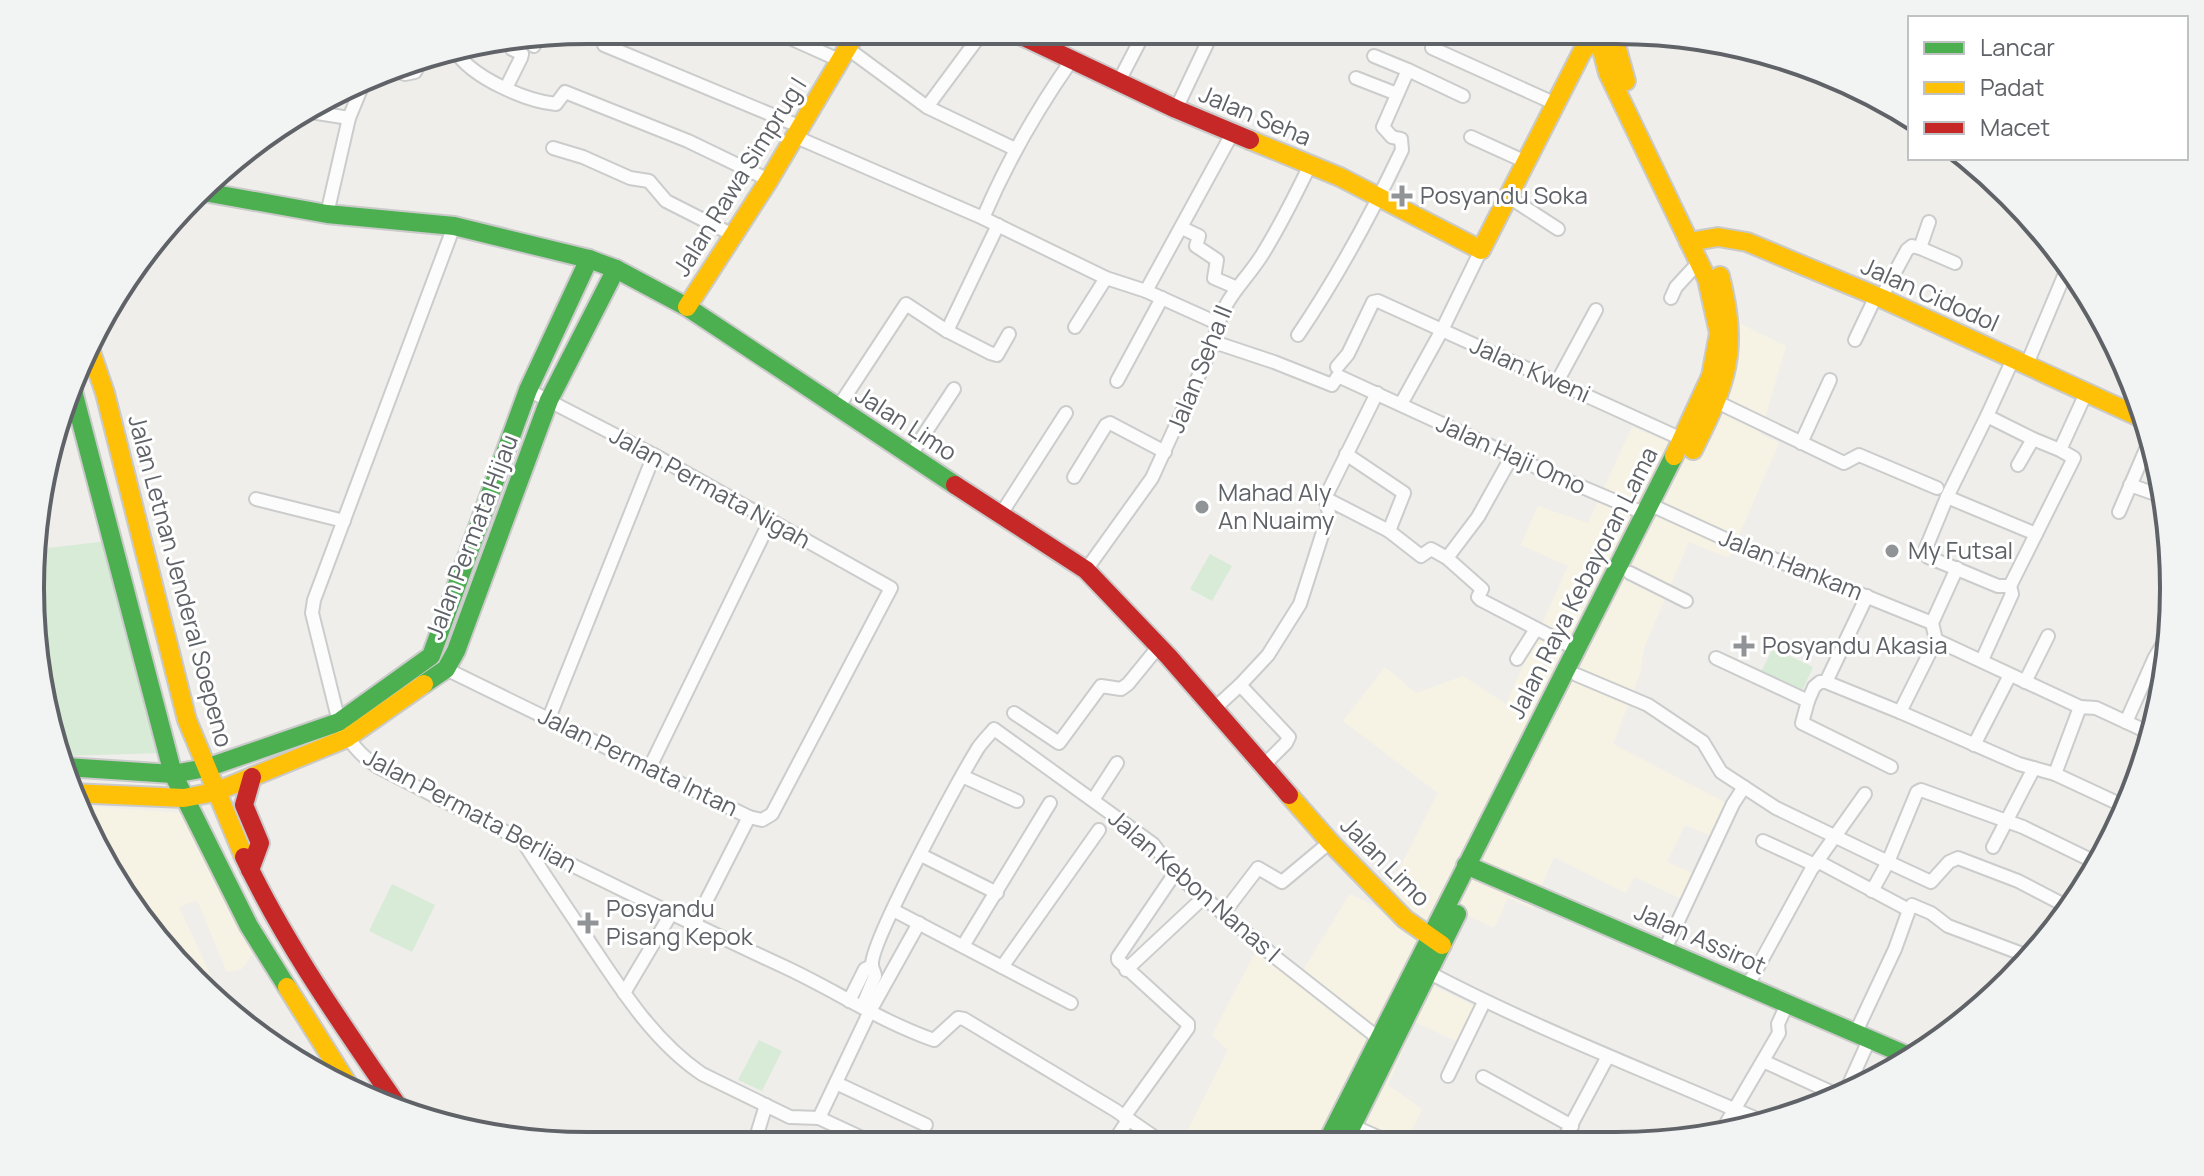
<svg xmlns="http://www.w3.org/2000/svg" width="2204" height="1176" font-family="Manrope,sans-serif">
<style>
.commercial{fill:#f7f3e4}
.green{fill:#d8ebd6}
.lines{fill:none;stroke-linecap:round;stroke-linejoin:round}
.street-casing{stroke:#cbcccc;stroke-width:16}
.fast-casing{stroke:#cacacb;stroke-width:22}
.slow-casing{stroke:#cacacb;stroke-width:22}
.jam-casing{stroke:#cacacb;stroke-width:22}
.street{stroke:#fdfcfc;stroke-width:12}
.fast{stroke:#4caf50;stroke-width:18}
.slow{stroke:#ffc107;stroke-width:18}
.jam{stroke:#c62828;stroke-width:18}
.poi-dot{fill:#919496;stroke:#fff;stroke-width:3}
.labels{text-anchor:middle;stroke-width:6;stroke-linejoin:round;paint-order:stroke}
.street-label{font-size:24px;fill:#5f6368;stroke:#fff}
.poi-label{font-size:24px;fill:#5f6368;stroke:#fff;text-anchor:start}
.rim{fill:none;stroke:#5f6368;stroke-width:4}
</style>
<rect width="100%" height="100%" fill="#efeeea"/>
<g class="commercial">
<polygon points="1703,306 1786,346 1760,434 1779,443 1729,558 1689,542 1644,648 1640,674 1613,744 1728,804 1714,837 1685,825 1667,862 1694,874 1684,900 1634,877 1626,893 1554,857 1532,909 1508,898 1494,928 1461,912 1429,984 1479,1008 1462,1044 1415,1022 1388,1085 1422,1109 1406,1142 1181,1143 1228,1050 1212,1035 1257,949 1303,970 1350,894 1379,908 1438,793 1343,721 1385,667 1416,693 1463,676 1506,704 1568,566 1521,545 1538,506 1588,523 1632,427 1671,443 1689,406 1711,340"/>
<polygon points="75,805 183,813 257,947 242,969 227,972 197,900 179,907 212,978 204,985 169,956"/>
</g>
<g class="green">
<polygon points="108,541 161,753 62,756 31,625 39,549"/>
<polygon points="1210,554 1232,566 1212,601 1190,589"/>
<polygon points="1773,648 1813,667 1802,691 1761,672"/>
<polygon points="392,884 435,905 412,952 369,931"/>
<polygon points="759,1040 782,1051 762,1091 738,1080"/>
</g>
<g class="lines">
<g class="street-casing">
<g id="street">
<polyline points="772,30 839,60"/>
<polyline points="1646,31 1797,64"/>
<polyline points="604,45 801,127"/>
<polyline points="534,46 537,38"/>
<polyline points="847,48 927,107 1015,149"/>
<polyline points="1432,48 1556,104"/>
<path d="M456,52C473,78 526,101 556,104L565,92L688,141L769,180"/>
<polyline points="1374,56 1408,70"/>
<polyline points="390,69 405,74 415,72 423,57"/>
<polyline points="1356,78 1397,94"/>
<polyline points="1118,83 1145,31"/>
<polyline points="506,88 521,58 522,54 512,49 514,42"/>
<polyline points="927,107 984,30"/>
<polyline points="1176,109 1213,31"/>
<polyline points="311,112 349,118"/>
<polyline points="796,137 983,218 1106,278 1146,291 1217,323"/>
<polyline points="1471,137 1526,162"/>
<polyline points="553,148 583,157 630,178 649,181 666,201 733,235"/>
<polyline points="1509,197 1558,229"/>
<polyline points="327,214 349,118 363,84"/>
<path d="M983,218C1007,162 1036,111 1071,61"/>
<path d="M454,226L314,600L312,613L339,722C349,741 359,755 378,767C513,837 649,904 787,968C836,991 882,1022 934,1040L958,1018L964,1019L1115,1110L1163,1143"/>
<polyline points="1182,228 1199,236 1196,246 1217,260 1214,278 1235,287"/>
<polyline points="1920,248 1955,263"/>
<polyline points="1146,291 1233,132"/>
<polyline points="1671,298 1676,287 1699,262"/>
<polyline points="1881,298 1907,250 1912,246 1920,248 1929,222"/>
<polyline points="1075,327 1106,278"/>
<polyline points="947,331 998,225"/>
<path d="M1298,335C1338,276 1371,215 1402,150L1401,139L1392,137L1383,127L1408,70L1463,96"/>
<polyline points="1855,340 1876,296"/>
<polyline points="1214,342 1274,362 1332,385 1338,376 1549,473 1646,514"/>
<polyline points="2027,364 2069,264"/>
<polyline points="1337,367 1348,354 1373,302 1378,301 1684,440"/>
<polyline points="1117,381 1162,298"/>
<polyline points="1557,382 1596,310"/>
<polyline points="1717,402 1844,463 1859,455 1937,488"/>
<polyline points="1401,404 1442,330 1481,250"/>
<polyline points="837,409 906,304 947,331 990,353 997,355 1009,334"/>
<polyline points="1987,416 2013,359"/>
<polyline points="1801,443 1830,380"/>
<polyline points="2060,450 2074,458 2010,586 1998,586 1928,557 1926,548 1947,497 1987,416 2033,439 2060,450 2086,393"/>
<polyline points="1346,454 1404,493 1389,531"/>
<polyline points="910,456 954,389"/>
<polyline points="2018,465 2033,439"/>
<polyline points="1074,477 1106,425 1110,423 1165,452"/>
<polyline points="2130,485 2164,497"/>
<polyline points="1947,497 2036,534"/>
<polyline points="1325,498 1389,531 1421,556 1431,549 1447,558 1482,589 1478,597 1481,600 1576,649"/>
<polyline points="256,499 344,521"/>
<polyline points="1651,505 1734,543 1932,623"/>
<polyline points="2119,512 2152,435"/>
<polyline points="1001,514 1066,413"/>
<polyline points="1447,558 1478,517 1512,456"/>
<path d="M1086,570L1152,478L1214,342C1222,297 1240,289 1262,255C1280,226 1295,196 1310,165"/>
<polyline points="1630,573 1686,601"/>
<polyline points="1936,640 2080,707"/>
<polyline points="1716,658 1808,701 1814,687 1820,682 1826,682 1900,712 2019,764 2055,774 2113,801"/>
<polyline points="1517,659 1536,629"/>
<polyline points="1982,660 2012,594 2010,586"/>
<polyline points="446,669 749,817 762,820 772,814 891,588 654,455 528,390"/>
<polyline points="1577,675 1648,705 1703,742 1721,772 1776,808 1888,862 1917,792 1921,790 2023,827 2097,863 2098,869"/>
<polyline points="1826,682 1867,596"/>
<polyline points="2025,682 2048,636"/>
<polyline points="1240,685 1289,737 1286,743 1263,766"/>
<polyline points="1808,701 1802,723 1891,767"/>
<polyline points="1214,709 1240,685 1268,655 1300,604 1329,513 1325,498 1377,393"/>
<polyline points="1900,712 1936,640 1932,623 1957,568"/>
<polyline points="1014,713 1059,743 1101,686 1121,689 1128,684 1159,646"/>
<polyline points="549,718 654,455"/>
<polyline points="2126,722 2155,657 2170,632"/>
<polyline points="1974,745 2010,675"/>
<polyline points="650,767 770,521"/>
<polyline points="2055,774 2080,707 2096,708 2152,734"/>
<polyline points="962,776 1017,801"/>
<polyline points="1093,800 1117,763"/>
<polyline points="1763,841 1815,865"/>
<path d="M524,843C544,875 565,905 586,937C619,986 652,1040 702,1074L790,1117L819,1118L875,1144"/>
<polyline points="1993,847 2034,768"/>
<polyline points="921,855 997,893"/>
<polyline points="1819,862 1909,910 1895,949 1855,1034"/>
<polyline points="1872,891 1888,862 1931,882 1949,862 1958,858 2018,881 2070,908"/>
<polyline points="1229,906 1258,868 1282,882 1330,842"/>
<polyline points="893,910 1071,1003"/>
<polyline points="1909,910 1912,905 1931,913 1948,926 2033,958"/>
<polyline points="694,925 749,817"/>
<polyline points="963,946 1050,803"/>
<polyline points="1665,949 1733,804 1744,787"/>
<polyline points="1002,967 1099,830"/>
<polyline points="1126,970 1204,897"/>
<path d="M1426,971C1536,1029 1652,1073 1766,1123"/>
<polyline points="1748,985 1811,870 1865,794"/>
<polyline points="624,993 671,914"/>
<polyline points="849,1001 865,969 872,966"/>
<path d="M862,1007L875,976C875,972 872,969 872,965C870,942 961,776 978,748C983,741 989,735 994,729L1153,844L1175,873L1275,957L1382,1041"/>
<polyline points="1763,1061 1833,1093"/>
<polyline points="1448,1076 1484,1002"/>
<polyline points="1483,1077 1572,1126"/>
<polyline points="836,1083 926,1125"/>
<polyline points="1854,1087 1850,1082 1869,1040"/>
<polyline points="1124,1117 1188,1028 1188,1024 1118,960 1118,957 1175,873"/>
<polyline points="819,1118 870,1011 919,923"/>
<polyline points="1353,1126 1389,1142"/>
<polyline points="1567,1134 1583,1142"/>
<polyline points="1720,1134 1779,1033 1778,1024 1787,1004"/>
<polyline points="1410,1142 1417,1142"/>
<polyline points="1562,1142 1607,1058"/>
<polyline points="1113,1143 1128,1120"/>
<polyline points="754,1144 766,1105"/>
</g>
</g>
<g class="fast-casing">
<g id="fast">
<polyline points="204,192 327,214 454,226 589,259 616,269 687,307 955,485"/>
<polyline points="73,391 173,774 249,926 287,987"/>
<polyline points="424,684 446,669 456,651 549,400 616,269"/>
<polyline points="65,767 173,774 206,768 339,722 431,656 528,390 589,259"/>
<polyline points="1466,865 1913,1058"/>
<polyline points="1327,1142 1674,456"/>
<polyline points="1344,1142 1457,914"/>
</g>
</g>
<g class="slow-casing">
<g id="slow">
<polyline points="1597,31 1608,73 1707,279 1719,333 1711,376 1674,456"/>
<polyline points="1612,31 1626,81"/>
<polyline points="1250,140 1340,177 1481,250 1582,52 1597,35 1608,31"/>
<polyline points="1689,242 1718,237 1747,242 1881,298 2146,420"/>
<polyline points="687,307 769,180 858,30"/>
<polyline points="91,352 105,393 187,720 244,857"/>
<path d="M1693,450C1727,382 1739,352 1720,276"/>
<polyline points="71,793 184,798 215,792 347,738 424,684"/>
<polyline points="1289,795 1330,842 1405,919 1442,945"/>
<polyline points="287,987 351,1089"/>
</g>
</g>
<g class="jam-casing">
<g id="jam">
<polyline points="1009,30 1176,109 1250,140"/>
<polyline points="955,485 1086,570 1169,657 1289,795"/>
<path d="M244,857C286,946 344,1027 400,1109"/>
<polyline points="250,870 260,843 244,805 252,777"/>
</g>
</g>
<use href="#street" class="street"/>
<use href="#fast" class="fast"/>
<use href="#slow" class="slow"/>
<use href="#jam" class="jam"/>
</g>
<g class="poi-dot">
<path d="M1398 184h8v8h8v8h-8v8h-8v-8h-8v-8h8z"/>
<circle cx="1202" cy="507" r="8"/>
<circle cx="1892" cy="551" r="8"/>
<path d="M1740 634h8v8h8v8h-8v8h-8v-8h-8v-8h8z"/>
<path d="M584 911h8v8h8v8h-8v8h-8v-8h-8v-8h8z"/>
</g>
<g class="labels">
<g class="street-label">
<text transform="translate(1255 116) rotate(23)" y="8">Jalan Seha</text>
<text transform="translate(740 177) rotate(-58)" y="8">Jalan Rawa Simprug I</text>
<text transform="translate(1930 295) rotate(24)" y="8">Jalan Cidodol</text>
<text transform="translate(1200 369) rotate(-68)" y="8">Jalan Seha II</text>
<text transform="translate(1530 370) rotate(24)" y="8">Jalan Kweni</text>
<text transform="translate(906 424) rotate(33)" y="8">Jalan Limo</text>
<text transform="translate(1511 455) rotate(24)" y="8">Jalan Haji Omo</text>
<text transform="translate(710 488) rotate(29)" y="8">Jalan Permata Nigah</text>
<text transform="translate(472 537) rotate(-69)" y="8">Jalan Permata Hijau</text>
<text transform="translate(1791 565) rotate(22)" y="8">Jalan Hankam</text>
<text transform="translate(180 581) rotate(75)" y="8">Jalan Letnan Jenderal Soepeno</text>
<text transform="translate(1583 583) rotate(-63)" y="8">Jalan Raya Kebayoran Lama</text>
<text transform="translate(638 762) rotate(26)" y="8">Jalan Permata Intan</text>
<text transform="translate(470 811) rotate(28)" y="8">Jalan Permata Berlian</text>
<text transform="translate(1385 862) rotate(45)" y="8">Jalan Limo</text>
<text transform="translate(1194 886) rotate(41)" y="8">Jalan Kebon Nanas I</text>
<text transform="translate(1700 939) rotate(24)" y="8">Jalan Assirot</text>
</g>
<g class="poi-label">
<text x="1420" y="204">Posyandu Soka</text>
<text x="1218" y="501">Mahad Aly<tspan x="1218" dy="28">An Nuaimy</tspan></text>
<text x="1908" y="559">My Futsal</text>
<text x="1762" y="654">Posyandu Akasia</text>
<text x="606" y="917">Posyandu<tspan x="606" dy="28">Pisang Kepok</tspan></text>
</g>
</g>
<path d="M0 0H2204V1176H0ZM588 44H1616A544 544 0 0 1 2160 588V588A544 544 0 0 1 1616 1132H588A544 544 0 0 1 44 588V588A544 544 0 0 1 588 44Z" fill="#f2f3f3" fill-rule="evenodd"/>
<path class="rim" d="M588 44H1616A544 544 0 0 1 2160 588V588A544 544 0 0 1 1616 1132H588A544 544 0 0 1 44 588V588A544 544 0 0 1 588 44Z"/>
<rect x="1908" y="16" width="280" height="144" fill="#ffffff" stroke="#bfc1c3" stroke-width="2"/>
<rect x="1924" y="42" width="40" height="12" fill="#4caf50" stroke="#bfc1c3" stroke-width="2"/>
<text x="1980" y="56" font-size="24" fill="#5f6368">Lancar</text>
<rect x="1924" y="82" width="40" height="12" fill="#ffc107" stroke="#bfc1c3" stroke-width="2"/>
<text x="1980" y="96" font-size="24" fill="#5f6368">Padat</text>
<rect x="1924" y="122" width="40" height="12" fill="#c62828" stroke="#bfc1c3" stroke-width="2"/>
<text x="1980" y="136" font-size="24" fill="#5f6368">Macet</text>
</svg>
